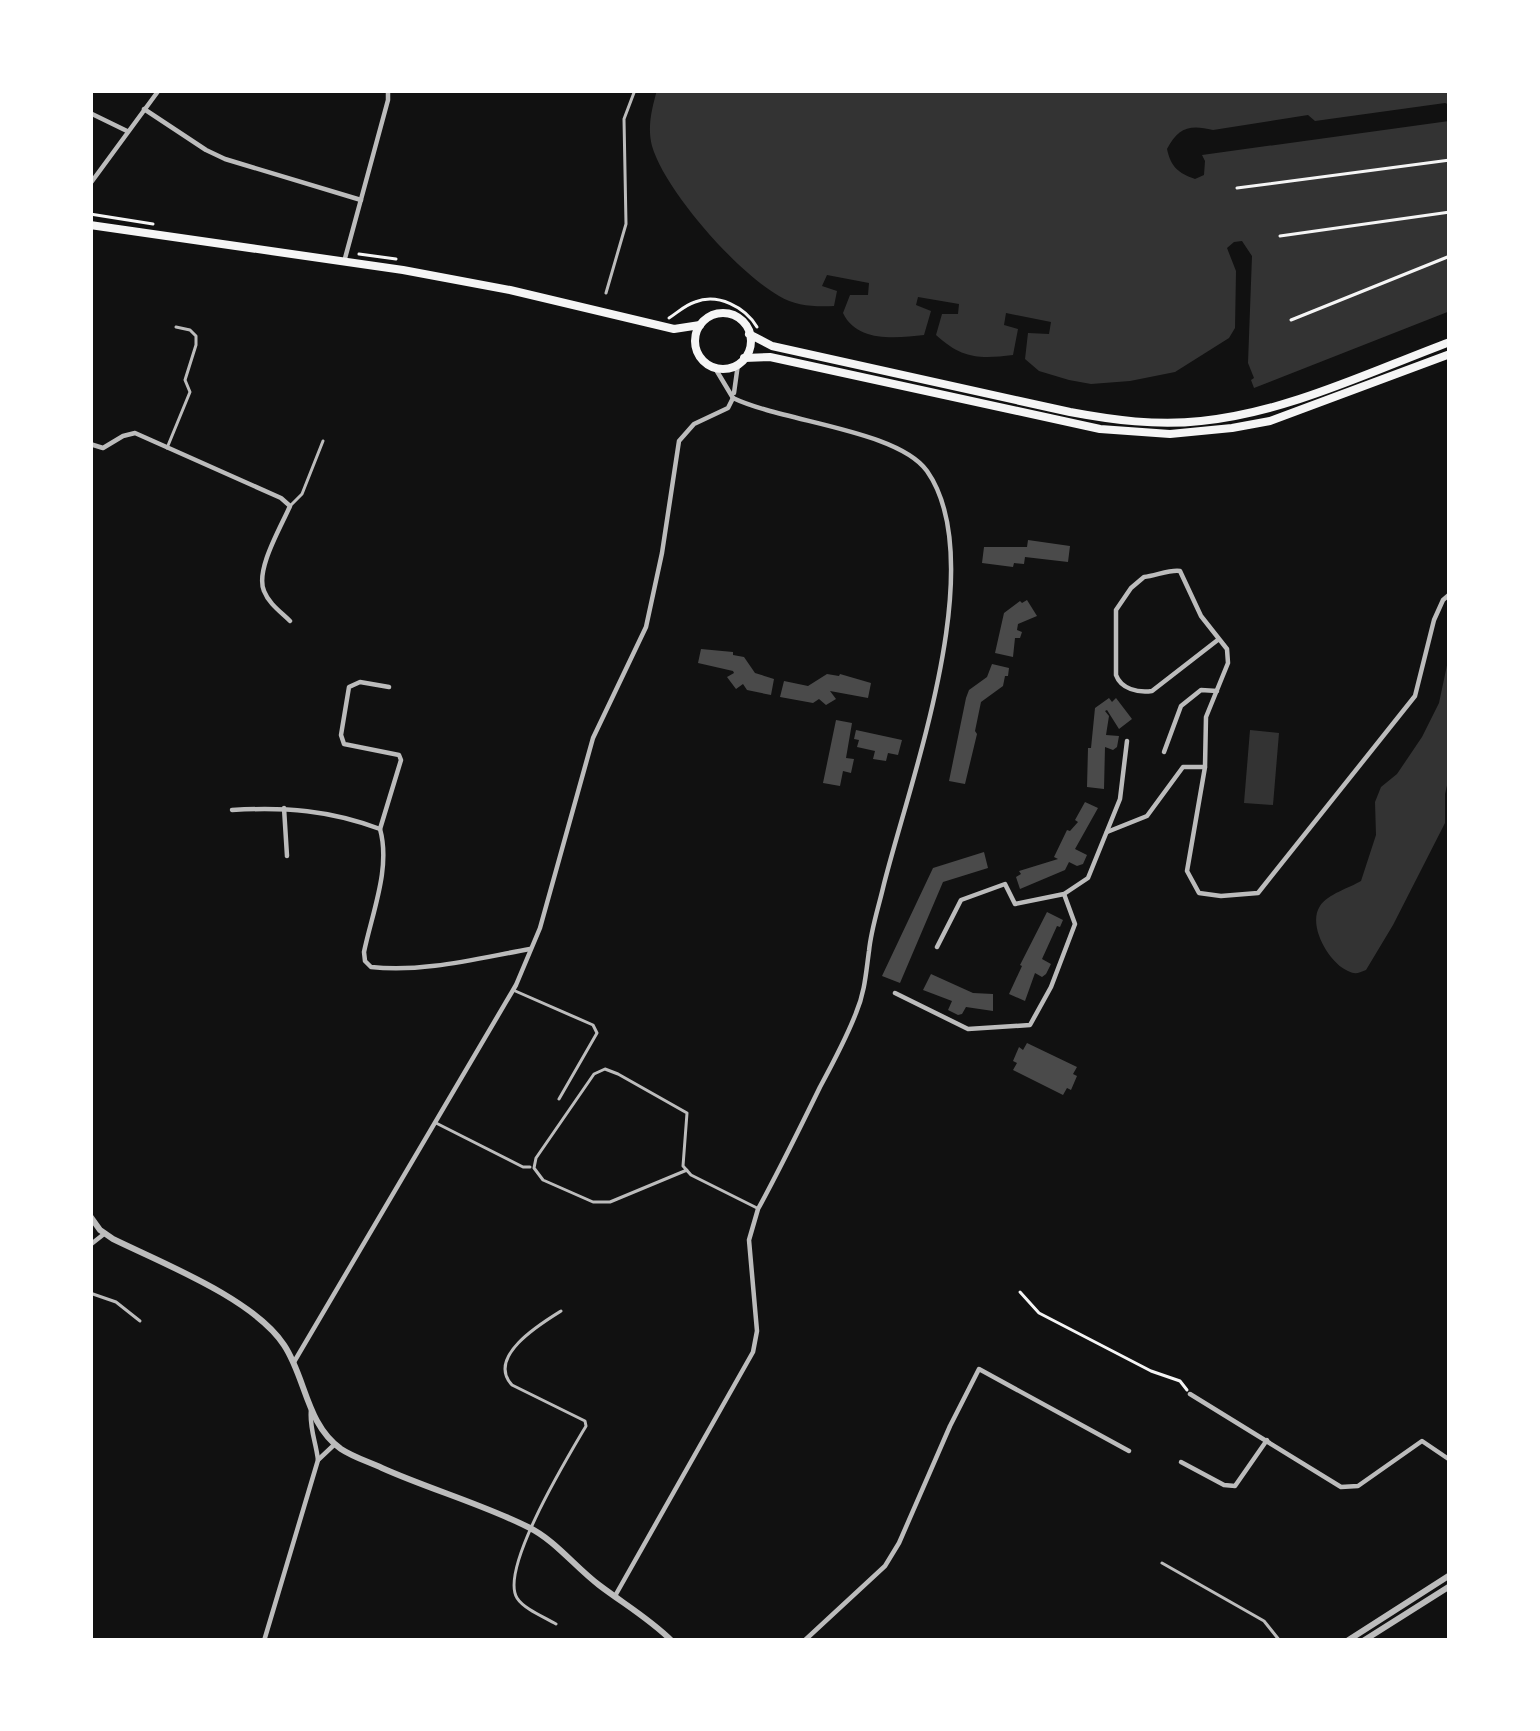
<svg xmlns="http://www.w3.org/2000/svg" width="1540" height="1731" font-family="'PT Sans Narrow',sans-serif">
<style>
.water{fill:#333}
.building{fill:#4a4a4a}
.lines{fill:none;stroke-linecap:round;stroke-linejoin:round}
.path{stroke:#f5f5f5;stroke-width:3}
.service{stroke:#bcbcbc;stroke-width:3}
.minor{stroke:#bcbcbc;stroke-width:4.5}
.tertiary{stroke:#bcbcbc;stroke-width:6}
.secondary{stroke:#f5f5f5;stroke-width:8}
</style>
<rect width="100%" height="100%" fill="#111"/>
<g class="water">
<path d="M657,90H1450V105L1445,103L1315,121L1308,115L1213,130C1189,124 1178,128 1167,149C1171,167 1178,173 1195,179L1204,175L1205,161L1202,155L1449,121L1450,311L1254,388L1251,380L1254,378L1248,363L1252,256L1242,241L1234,242L1227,248L1236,271L1235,328L1229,338L1175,372L1130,381L1091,384L1069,380L1039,371L1025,359L1028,333L1049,334L1051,322L1006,313L1004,325L1018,329L1013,355C980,359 962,359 936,335L942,314H958L959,304L918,297L916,305L931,311L924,335C897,338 857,343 843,313L850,295H868L869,283L827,275L822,286L837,291L834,306C815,307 795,306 779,296C738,273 665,191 652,146C647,127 652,108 657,90Z"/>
<path d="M1450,651V772L1445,794V823L1393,925L1366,970C1358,973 1356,975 1348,971C1329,963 1307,925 1320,906C1328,894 1349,888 1361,881L1376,835L1375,802L1381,787L1397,774L1422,737L1439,703Z"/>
<polygon points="1250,730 1279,733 1273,805 1244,803"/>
</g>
<g class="building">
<polygon points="1028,540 1070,546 1068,562 1025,557 1024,564 1014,563 1013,567 982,563 984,547 1027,547"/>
<polygon points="1027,600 1037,616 1018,624 1017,630 1022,632 1020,638 1015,638 1013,657 995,653 1004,613 1020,601 1022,603"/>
<polygon points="701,649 733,652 733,655 744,657 755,673 774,679 771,695 747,690 743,684 736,689 727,677 734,673 733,671 698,663"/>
<polygon points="992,664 1009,668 1008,676 1005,676 1003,686 981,702 975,731 977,734 965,784 949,781 966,698 969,690 987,677"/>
<polygon points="827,674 839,676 840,674 871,683 868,698 830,691 836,699 826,705 819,699 813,703 780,697 784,681 808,686"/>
<polygon points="1109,698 1112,702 1116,698 1132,719 1119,729 1107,710 1105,711 1109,716 1106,735 1119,736 1117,747 1113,750 1105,747 1104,789 1087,787 1088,748 1091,748 1095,708"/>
<polygon points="836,720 852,723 846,758 854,759 851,773 843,771 840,786 823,783"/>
<polygon points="856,730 902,740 898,755 888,753 886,761 873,759 875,751 857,747 859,740 854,739"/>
<polygon points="1085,802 1098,808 1075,849 1087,855 1083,864 1077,866 1069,862 1065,870 1020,889 1016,877 1021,874 1019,871 1058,859 1054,857 1067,830 1070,831 1078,822 1075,820"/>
<polygon points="984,852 988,868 943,882 900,983 882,976 933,868"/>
<polygon points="1047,912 1063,920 1060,927 1057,926 1042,959 1051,964 1046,974 1042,977 1035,973 1025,1001 1009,994 1022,966 1020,965"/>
<polygon points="931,974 973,993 993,994 993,1011 966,1007 962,1014 958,1015 948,1010 952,1001 923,990"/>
<polygon points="1027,1043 1077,1067 1073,1074 1077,1076 1071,1090 1067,1088 1063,1095 1013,1070 1017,1063 1013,1061 1019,1047 1023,1050"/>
</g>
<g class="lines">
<g class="path">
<polyline points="1237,188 1450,160"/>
<polyline points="90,214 153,224"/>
<polyline points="1280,236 1450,212"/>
<polyline points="359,254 396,259"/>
<path d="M669,318C677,313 685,305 695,302C718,293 745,307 757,327"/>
<polyline points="1291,320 1450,256"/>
<polyline points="1020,1292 1039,1313 1151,1371 1180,1381 1187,1390"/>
</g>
<g class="service">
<polyline points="606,293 626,224 624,119 635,90"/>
<polyline points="167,448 190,392 185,380 196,345 196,336 190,330 176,327"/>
<polyline points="291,505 302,494 323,441"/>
<polyline points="513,990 593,1025 597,1033 559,1099"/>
<polyline points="436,1123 523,1167 530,1167"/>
<polyline points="687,1170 610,1202 593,1202 543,1180 534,1168 536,1158 594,1074 605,1069 618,1074 687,1113 683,1166 691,1175 757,1208"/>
<polyline points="90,1293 116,1302 140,1321"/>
<polyline points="1162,1563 1264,1621 1280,1641"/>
<path d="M556,1624C544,1617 524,1609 517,1598C499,1569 569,1455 586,1426L585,1421L512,1385C486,1357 540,1324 561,1311"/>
</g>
<g class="minor">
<polyline points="144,109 206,150 225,159 361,200"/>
<polyline points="90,113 127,131"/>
<polyline points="90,184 159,90"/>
<polyline points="344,262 388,100 388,90"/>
<polyline points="715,368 733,398"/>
<polyline points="734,393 738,364"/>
<path d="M90,444L103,448L123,436L135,433L281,498L290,506C281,527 255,570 264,591C269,604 281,612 290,621"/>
<path d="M1219,639L1152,691C1138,693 1121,689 1116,675V610L1131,588L1144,577C1155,576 1171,569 1180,571L1201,616L1227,649L1228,663L1206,717L1205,767L1187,871L1199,893L1221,896L1258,893L1415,696L1434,620L1443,600L1450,594"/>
<polyline points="1164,752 1181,706 1201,690 1217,691"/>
<polyline points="284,808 287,856"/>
<path d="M232,810C286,807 329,810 380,829C391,868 372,913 364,952L365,961L371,967C423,973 479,958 530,949"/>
<polyline points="380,829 401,760 399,755 344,744 341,735 349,687 360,682 389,687"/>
<polyline points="1107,832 1147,816 1183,767 1205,767"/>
<polyline points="937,947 961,900 1005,884 1015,904 1064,894 1088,878 1120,799 1127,741"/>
<polyline points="895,993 968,1029 1030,1025 1051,987 1075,924 1064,894"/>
<polyline points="90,1245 104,1234"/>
<polyline points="294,1362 516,985 540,928 593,738 646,627 662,553 679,441 694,424 728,408 733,398"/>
<polyline points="1190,1394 1341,1487 1358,1486 1422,1441 1450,1460"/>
<polyline points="318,1460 335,1444"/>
<polyline points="1181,1462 1224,1485 1235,1486 1267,1440"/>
<path d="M615,1596L753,1352L757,1331L749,1240L758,1209C780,1169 800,1128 820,1087C833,1063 846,1039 856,1013C865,992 866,972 869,951C871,930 878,909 883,888C908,786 992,564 927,471C898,430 783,422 733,398"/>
<path d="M264,1641L318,1460C316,1442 309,1427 311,1410"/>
<polyline points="804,1641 885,1566 899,1543 950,1426 979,1369 1129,1451"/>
</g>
<g class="tertiary">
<path d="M90,1216L100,1230L113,1239C162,1263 254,1299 284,1345C306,1378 306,1424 341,1449C353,1457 369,1462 382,1468C429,1489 482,1504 528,1527C555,1540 575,1567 599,1585C624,1604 650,1619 672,1641"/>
<polyline points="1347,1641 1450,1575"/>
<polyline points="1363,1641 1450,1586"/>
</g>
<g class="secondary">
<polyline points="90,225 403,270 510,290 674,329 700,325"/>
<circle cx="723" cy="341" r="28"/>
<path d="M749,334L772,346L1070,412C1113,420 1157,426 1201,421C1288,412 1369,372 1450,342"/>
<polyline points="744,358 770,357 1100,429 1170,434 1232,428 1270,421 1450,354"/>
</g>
</g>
<rect width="1540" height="1731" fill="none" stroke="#ffffff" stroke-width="186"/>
</svg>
